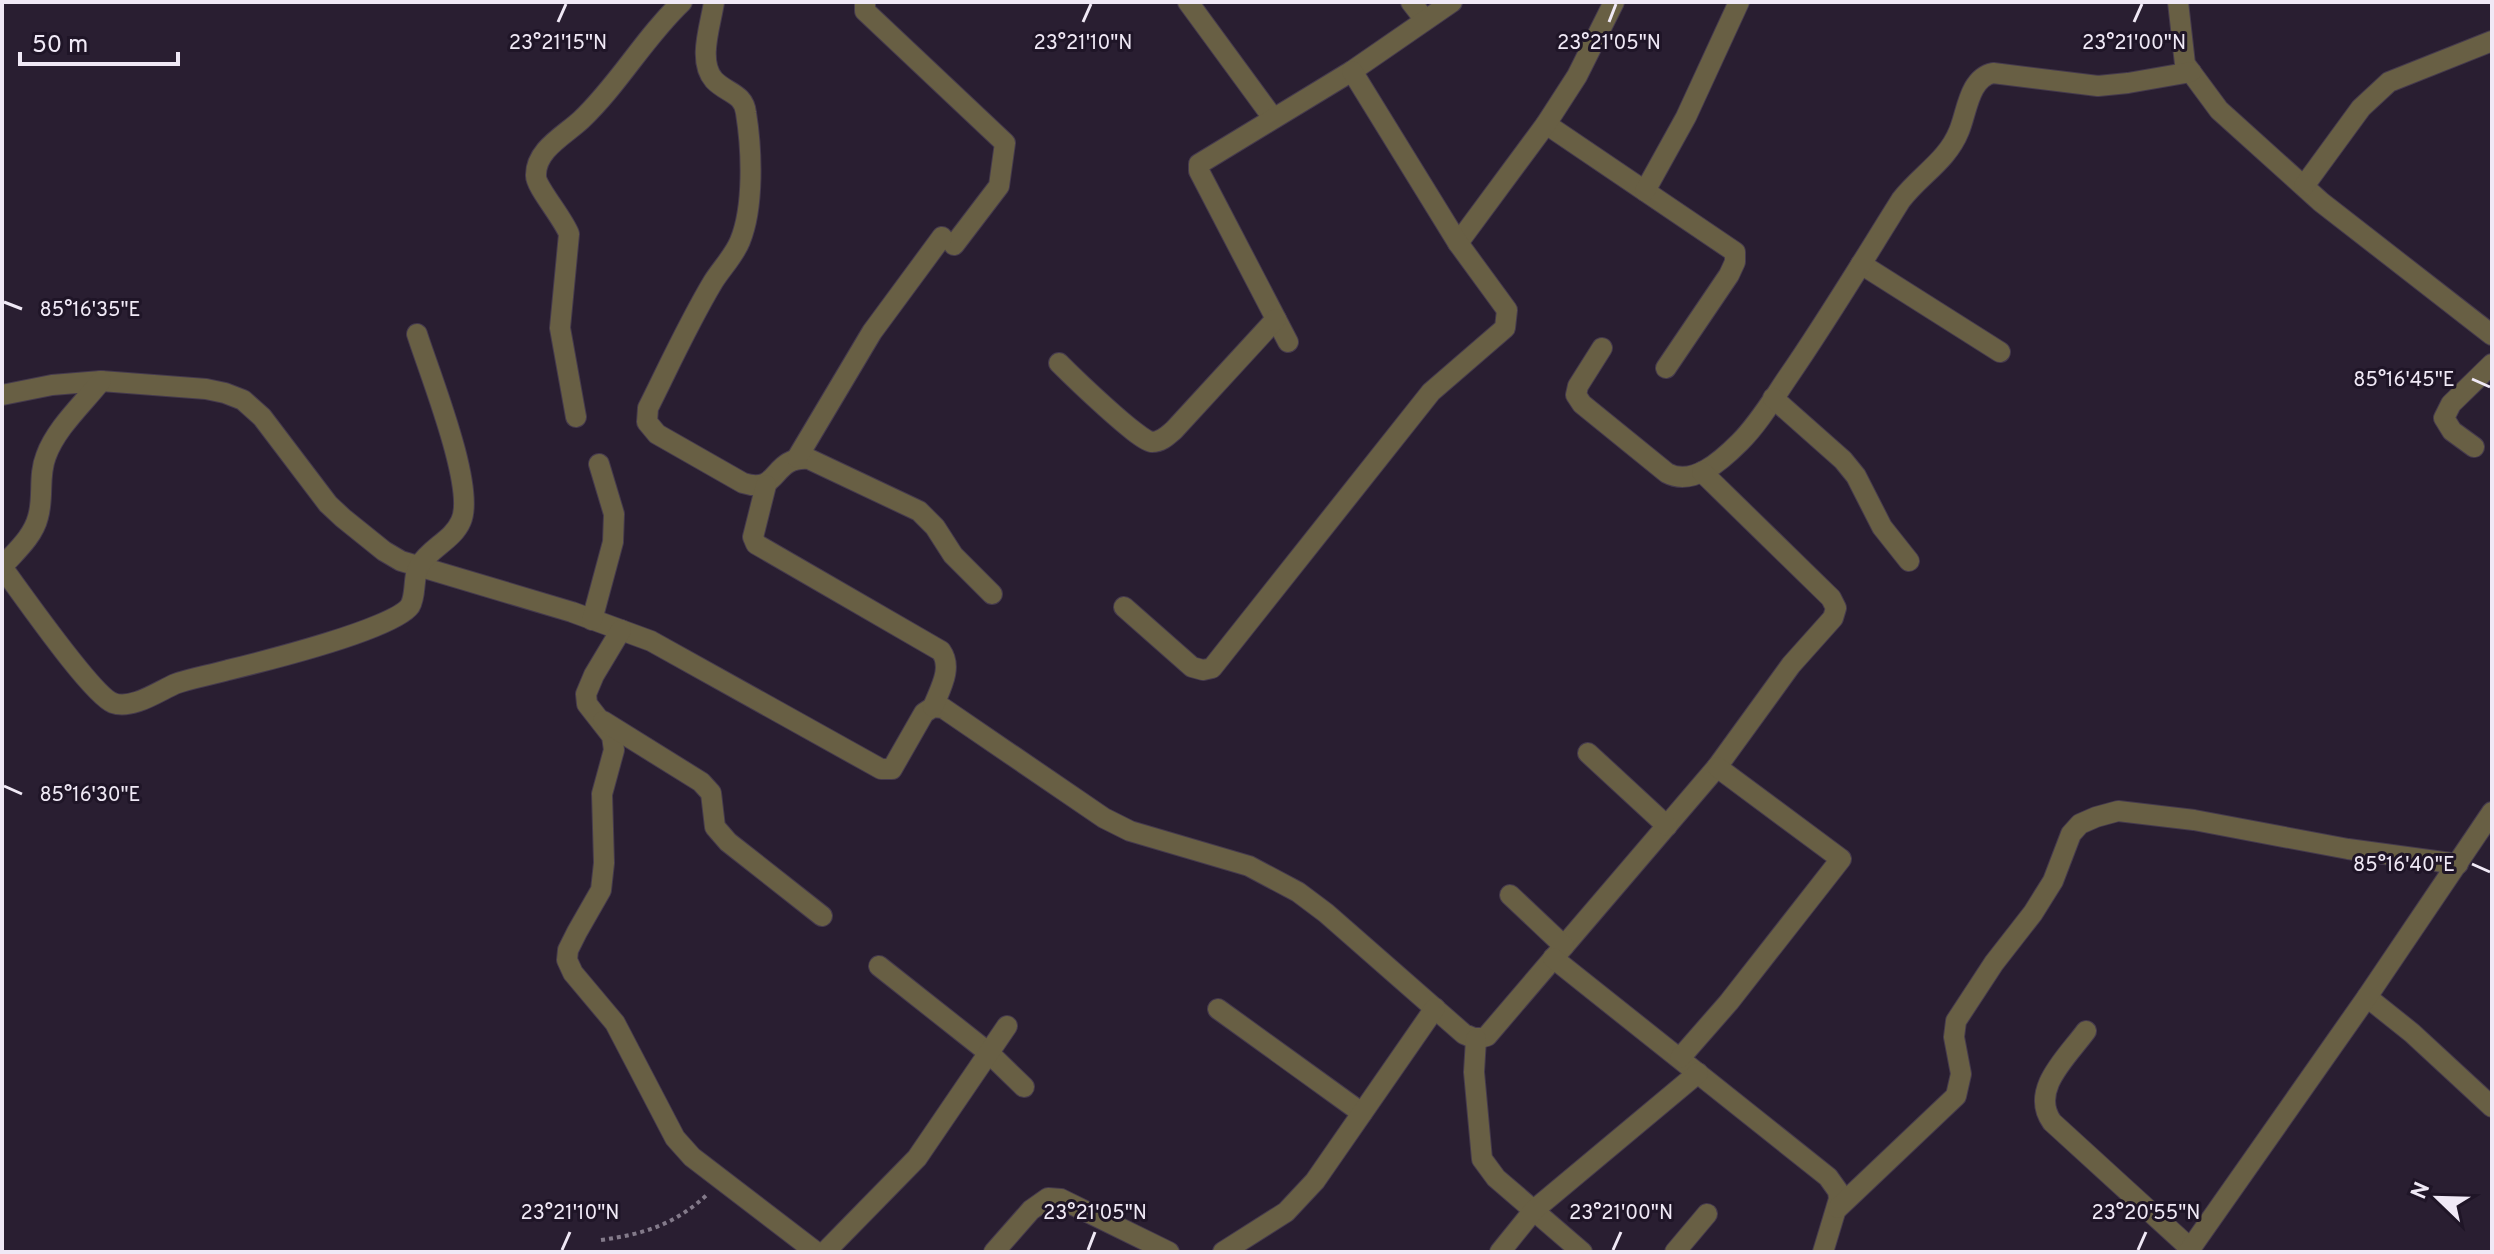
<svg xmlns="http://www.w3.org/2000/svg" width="2494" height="1254" font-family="Overpass,sans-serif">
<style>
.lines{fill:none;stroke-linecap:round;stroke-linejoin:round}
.minor-casing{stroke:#453a4d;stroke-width:22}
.path{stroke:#837a8a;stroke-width:4;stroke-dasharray:4 4;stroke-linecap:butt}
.minor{stroke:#685f44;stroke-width:20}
.ticks{fill:none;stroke:#f0e9f6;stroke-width:3}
.ticks-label{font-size:20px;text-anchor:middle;fill:#f0e9f6;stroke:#1f1527;stroke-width:6;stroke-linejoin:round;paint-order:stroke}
</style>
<rect width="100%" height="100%" fill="#291e31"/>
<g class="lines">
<g class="minor-casing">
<g id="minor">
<path d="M714,2C711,24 697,61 714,80C726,93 744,93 746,113C752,150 754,207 740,241C734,256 721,269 713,282C689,322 669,366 648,408L647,422L657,434L743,483C781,495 770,456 809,459L919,511L935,527L953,555L992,594"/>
<polyline points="865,2 865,11 1005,143 999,186 954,245"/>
<polyline points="1188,2 1273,118"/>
<polyline points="1411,2 1425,20"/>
<polyline points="2178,2 2185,64 2219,110 2321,202 2492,335"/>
<polyline points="1546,124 1735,252 1735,262 1729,275 1666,368"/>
<polyline points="2304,186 2361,108 2389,82 2492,41"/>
<polyline points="1645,191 1686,117 1739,2"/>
<polyline points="1458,243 1546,124 1577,76 1614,2"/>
<polyline points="1861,264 2000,352"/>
<polyline points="1288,342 1199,171 1199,164 1352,71 1452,2"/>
<path d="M1602,348L1578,386L1576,395L1582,404L1667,473C1693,487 1722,460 1740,442C1759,423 1773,399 1788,377C1828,319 1864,259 1901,200C1920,175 1947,161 1959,131C1967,112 1969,78 1993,73L2098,86L2128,83L2191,72"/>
<path d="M1059,363C1072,376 1140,442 1152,442C1162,442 1168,435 1174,430L1276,319"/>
<polyline points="2,395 52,385 101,381 206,389 225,393 243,400 262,417 328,504 343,518 384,551 401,561 572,612 651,641 881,769 892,769 924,713 933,707 943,708 1104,818 1130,831 1249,866 1298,892 1326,913 1464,1034 1476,1039 1487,1036 1717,767 1791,665 1833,618 1836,608 1831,598 1702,472"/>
<polyline points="1773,398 1843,460 1856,476 1882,527 1909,561"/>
<path d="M576,417L560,328L569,234C563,218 536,187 536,176C535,150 565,135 581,120C619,84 644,38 682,2"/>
<polyline points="2474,447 2452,431 2444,418 2451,404 2492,364"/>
<polyline points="797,458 872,332 942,237"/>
<path d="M766,485L753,537L756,544L941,651C953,668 940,689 933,707"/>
<path d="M2,567C20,591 91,694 113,703C132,710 159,691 175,684C192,678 211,675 228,670C261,662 394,629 410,606C417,594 412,576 420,565C430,548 453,540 461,521C476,488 429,372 417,334"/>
<path d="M2,567C15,552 33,537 38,517C44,497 38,476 46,456C56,428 83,404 101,381"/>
<polyline points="1124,607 1192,667 1203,670 1212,668 1431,392 1505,328 1507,310 1458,243 1352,71"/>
<polyline points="592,620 613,542 614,514 599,464"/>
<polyline points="621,630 594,675 586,694 587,704 612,736 614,750 602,794 604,863 601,890 577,932 568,950 567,960 573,973 615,1023 675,1138 692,1157 816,1252"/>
<polyline points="603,721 701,782 711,793 715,827 728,842 822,916"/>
<polyline points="1588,753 1667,826"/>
<polyline points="1510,895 1564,946"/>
<polyline points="1553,958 1828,1177 1838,1191 1839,1199 1823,1252"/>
<polyline points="879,966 989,1053 1024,1087"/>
<polyline points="2367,997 2412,1033 2492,1107"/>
<polyline points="1218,1009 1362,1113"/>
<path d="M2086,1031C2068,1056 2029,1090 2052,1122L2191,1249"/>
<polyline points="1476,1039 1474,1072 1482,1159 1496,1178 1582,1252"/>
<polyline points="1680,1058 1729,1002 1841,859 1717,767"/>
<polyline points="1838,1208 1956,1096 1961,1074 1954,1037 1956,1021 1994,963 2033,913 2053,881 2071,834 2080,824 2096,817 2118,811 2194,820 2348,849 2458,864"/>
<polyline points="825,1252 917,1158 1007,1026"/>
<polyline points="994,1252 1031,1210 1048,1198 1061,1199 1169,1252"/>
<polyline points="1223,1252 1286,1212 1315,1181 1435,1008"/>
<polyline points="1500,1252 1534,1210 1698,1073"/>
<polyline points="1675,1252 1707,1214"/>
<polyline points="2188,1252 2367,997 2492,812"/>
</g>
</g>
<path class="path" d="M601,1240C645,1234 676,1224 709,1193"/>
<use href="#minor" class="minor"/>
</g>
<path class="ticks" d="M558,22L566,4M1083,22L1091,4M1609,22L1616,4M2134,22L2142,4M4,302L22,309M2472,379L2490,387M4,786L22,794M2472,864L2490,872M562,1250L570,1232M1088,1250L1095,1232M1613,1250L1621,1232M2138,1250L2146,1232"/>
<g class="ticks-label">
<text x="558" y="49">23°21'15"N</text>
<text x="1083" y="49">23°21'10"N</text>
<text x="1609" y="49">23°21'05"N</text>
<text x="2134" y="49">23°21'00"N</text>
<text x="90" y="316">85°16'35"E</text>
<text x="2404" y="386">85°16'45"E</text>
<text x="90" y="801">85°16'30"E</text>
<text x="2404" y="871">85°16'40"E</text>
<text x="570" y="1219">23°21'10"N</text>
<text x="1095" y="1219">23°21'05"N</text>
<text x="1621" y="1219">23°21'00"N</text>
<text x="2146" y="1219">23°20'55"N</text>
</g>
<rect width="2494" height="1254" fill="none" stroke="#f0e9f6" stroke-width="8"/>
<g transform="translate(2438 1198) rotate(293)" stroke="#1f1527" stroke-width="6" paint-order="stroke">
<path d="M0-6L14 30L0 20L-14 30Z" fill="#f0e9f6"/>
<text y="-12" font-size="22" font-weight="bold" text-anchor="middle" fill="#f0e9f6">N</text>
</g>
<path d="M20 52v12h158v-12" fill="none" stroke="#f0e9f6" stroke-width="4"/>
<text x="32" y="52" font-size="24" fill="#f0e9f6" stroke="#1f1527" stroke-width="6" paint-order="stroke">50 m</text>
</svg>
